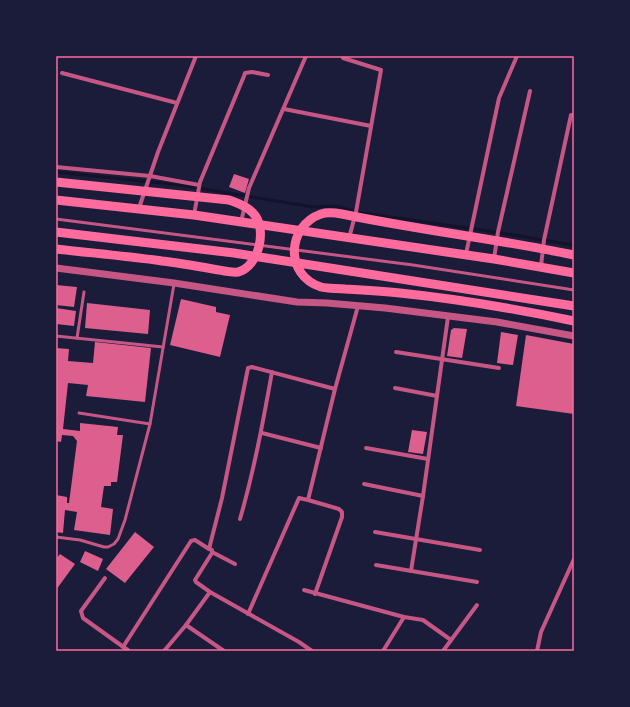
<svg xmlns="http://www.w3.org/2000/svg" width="630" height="707" font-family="'Fira Sans Condensed',sans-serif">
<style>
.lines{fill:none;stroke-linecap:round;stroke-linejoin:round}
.stream{stroke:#12122b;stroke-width:3}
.building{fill:#dd5f8e}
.service{stroke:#c65784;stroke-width:3}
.minor{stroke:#c65784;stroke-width:4}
.tertiary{stroke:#c65784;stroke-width:7}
.primary{stroke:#ff6b9d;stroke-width:9}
.neatline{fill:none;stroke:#ff6b9d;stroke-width:1.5}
</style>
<rect width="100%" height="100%" fill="#1b1b3a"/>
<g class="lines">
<polyline class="stream" points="56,172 180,185 313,207 335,206 356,212 489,231 574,245"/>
</g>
<g class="building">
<polygon points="234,174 249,179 245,193 229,187"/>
<polygon points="56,285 77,287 74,307 56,305"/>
<polygon points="181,299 216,307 216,312 230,315 220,357 170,345"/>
<polygon points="87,303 150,310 148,334 85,328"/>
<polygon points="56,308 76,311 74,326 56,324"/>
<polygon points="454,328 467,329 462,358 447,356 451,330"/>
<polygon points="501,332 518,335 513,365 497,363"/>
<polygon points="526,335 574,344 574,414 516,406"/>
<polygon points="95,342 151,348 145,402 86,396 88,385 68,383 63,429 80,431 80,423 118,427 117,435 123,435 117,482 111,482 111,486 104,486 101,507 113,509 110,535 74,530 77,512 65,510 63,533 56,532 56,495 67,497 67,503 69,503 77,441 73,436 62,435 61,442 56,441 56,348 69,349 68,361 93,363"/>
<polygon points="412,430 427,432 423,454 408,452"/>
<polygon points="135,532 154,547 125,583 106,569"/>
<polygon points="85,551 103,559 98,571 80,562"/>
<polygon points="60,554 75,564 56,590 56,559"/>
</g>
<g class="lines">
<g class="service">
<polyline points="56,219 413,265 574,290"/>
<polyline points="56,336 163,347"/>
<polyline points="77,338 84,292"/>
<polyline points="79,413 150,424"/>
<polyline points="56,537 80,540 104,547 108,547 114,544 118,539 125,520 150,424 174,284"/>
</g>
<g class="minor">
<polyline points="343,58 381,70 356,212 349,238"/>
<polyline points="62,73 177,103"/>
<polyline points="284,109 371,126"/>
<polyline points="56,167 150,176 199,185"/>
<polyline points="139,208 158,152 196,56"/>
<polyline points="194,215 200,182 244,76 245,73 252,72 268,75"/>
<polyline points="241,222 249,188 306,56"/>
<polyline points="466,254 499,98 517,56"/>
<polyline points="494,259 498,232 530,91"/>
<polyline points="541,266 544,240 571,115"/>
<polyline points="396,352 499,368"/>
<polyline points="395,388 437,396"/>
<polyline points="262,433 321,448"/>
<polyline points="366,448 428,459"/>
<polyline points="364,484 423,496"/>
<polyline points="308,500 335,389 358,306"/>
<path d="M240,519C254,471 263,422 272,372"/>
<polyline points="375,532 480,550"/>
<polyline points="212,552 235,564"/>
<polyline points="376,565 477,582"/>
<polyline points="411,571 423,496 448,317"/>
<polyline points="105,578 81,611 83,618 129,651"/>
<polyline points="304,590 404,617 423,620 451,640"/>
<polyline points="210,592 299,642 312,651"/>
<polyline points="248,614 299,498 308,500 339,509 342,512 342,517 315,594"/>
<polyline points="186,625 224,651"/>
<polyline points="123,647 191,541 195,540 209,549 222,498 248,368 252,367 335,389"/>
<polyline points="164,651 186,625 210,592 196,582 195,580 212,553 212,550 209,549"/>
<polyline points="383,651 404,617"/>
<polyline points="443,651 477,605"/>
<polyline points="537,651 541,632 574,559"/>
</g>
<polyline class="tertiary" points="56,268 174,283 297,302 327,303 385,308 497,322 574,336"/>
<g class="primary">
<path d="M56,182L229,200C237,203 247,206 253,213C268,228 259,267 238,272C231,273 220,270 213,269C196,266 179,263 162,261C127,256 91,253 56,249"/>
<polyline points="56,200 194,215 494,259 574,273"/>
<polyline points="56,232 234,253 574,306"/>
<path d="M574,255C497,239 419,230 342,214C336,213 327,212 321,214C287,226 284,275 321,287C328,289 337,288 345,289C363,290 381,291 400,293C458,299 517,309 574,321"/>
</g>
</g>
<rect width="630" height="707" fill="none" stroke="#1b1b3a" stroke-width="114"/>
<rect x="57" y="57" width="516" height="593" class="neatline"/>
</svg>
